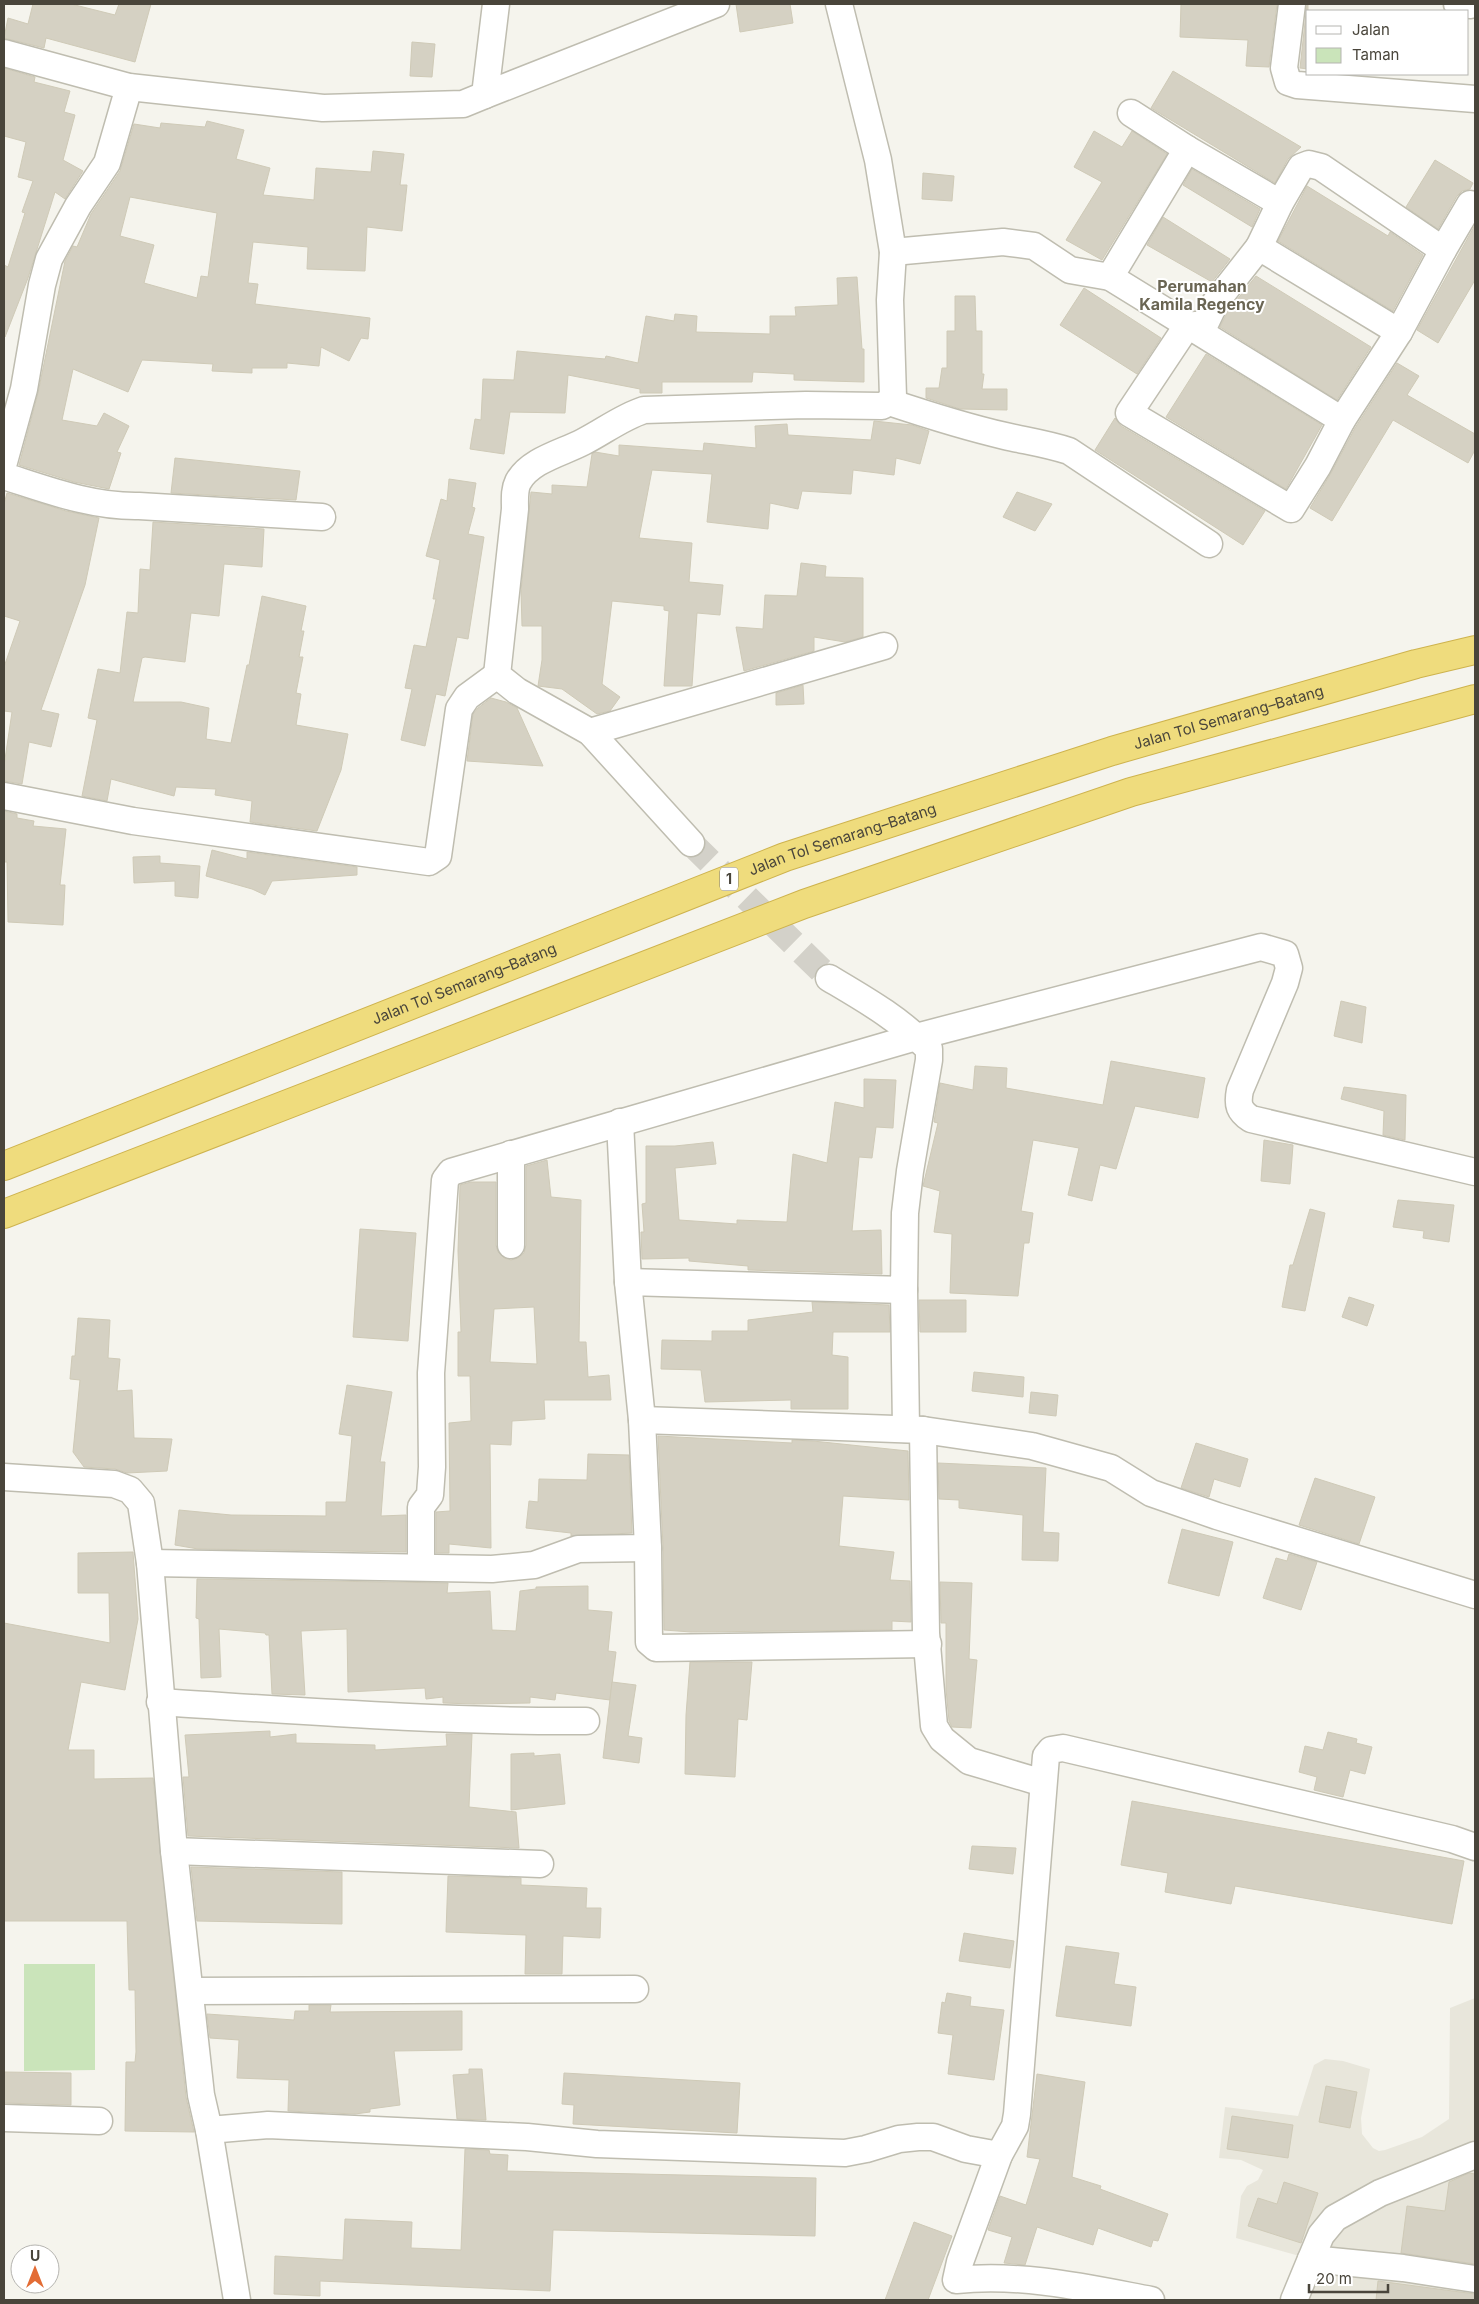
<svg xmlns="http://www.w3.org/2000/svg" width="1479" height="2304" font-family="Inter,sans-serif">
<style>
.residential{fill:#e8e6db}
.green{fill:#cae4ba}
.building{fill:#d5d1c3;stroke:#cfcab7;fill-rule:evenodd}
.lines{fill:none;stroke-linecap:round;stroke-linejoin:round}
.minor-tunnel{stroke:#d3d1c9;stroke-width:26;stroke-dasharray:26 13;stroke-linecap:butt}
.minor-casing{stroke:#bfbdb0;stroke-width:29}
.highway-casing{stroke:#ceb34e;stroke-width:30}
.minor{stroke:#fff;stroke-width:26}
.highway{stroke:#efdc7d;stroke-width:28}
.labels{text-anchor:middle;stroke-width:4;stroke-linejoin:round;paint-order:stroke}
.shield{fill:#fff;stroke:#807d76;stroke-width:1}
.shield-label{font-size:14px;font-weight:bold;fill:#49453b}
.street-label{font-size:15px;fill:#49453b;stroke:#fff}
.neighbourhood-label{font-size:16px;font-weight:bold;fill:#6a6553;stroke:#fff}
</style>
<rect width="100%" height="100%" fill="#f5f4ed"/>
<polygon class="residential" points="1475,1998 1475,2300 1287,2300 1303,2257 1236,2238 1241,2196 1247,2186 1258,2180 1263,2170 1241,2160 1219,2158 1225,2107 1298,2116 1314,2065 1325,2059 1343,2061 1370,2069 1361,2118 1362,2134 1373,2148 1379,2151 1385,2150 1422,2137 1449,2119 1450,2008"/>
<polygon class="green" points="24,1964 95,1964 95,2070 24,2071"/>
<g class="building">
<polygon points="33,4 71,4 115,15 119,4 151,4 135,62 46,38 44,48 4,38 8,18 28,24"/>
<polygon points="736,4 790,4 793,23 740,32"/>
<polygon points="1181,4 1277,4 1269,67 1246,66 1248,40 1180,37"/>
<polygon points="1307,4 1308,4 1308,69 1300,68"/>
<polygon points="412,42 435,44 432,77 410,76"/>
<polygon points="4,68 35,77 34,82 70,91 64,112 75,115 63,160 83,171 65,199 55,192 28,278 5,337 4,265 8,267 25,213 22,212 33,181 18,177 26,142 4,136"/>
<polygon points="1173,71 1301,147 1288,159 1275,183 1151,108"/>
<path d="M207,121L244,130L236,159L270,168L263,195L314,200L316,168L371,172L373,151L404,154L400,185H407L402,231L367,227L365,271L307,269L308,247L253,242L248,283L258,284L255,304L370,318L368,339L361,338L349,361L321,347L319,366L287,363V368H252V373L212,371L213,364L142,360L128,392L73,369L62,420L97,426L104,413L129,426L117,452L121,453L109,489L74,482L19,465L38,393L65,261L73,246L77,247L91,214L120,171L134,124L160,128L161,123L205,127ZM130,197L217,213L208,277L201,276L197,298L144,283L154,245L120,236Z"/>
<polygon points="1094,131 1122,147 1132,131 1167,154 1102,260 1066,240 1102,182 1074,167"/>
<polygon points="1435,160 1473,183 1470,189 1462,191 1457,196 1438,229 1406,207"/>
<polygon points="1192,169 1260,209 1252,227 1183,185"/>
<polygon points="923,173 954,176 952,201 922,199"/>
<polygon points="1307,186 1388,236 1390,232 1423,255 1393,311 1278,241"/>
<polygon points="1163,217 1230,259 1212,282 1147,245"/>
<polygon points="1475,225 1475,280 1438,343 1417,330"/>
<polygon points="1256,276 1371,347 1337,400 1220,327 1228,311"/>
<polygon points="857,277 862,349 864,349 864,382 794,380 794,374 753,372 752,382 662,382 662,393 640,393 640,389 568,375 565,413 510,412 504,454 470,449 475,419 481,420 483,379 514,380 517,351 605,359 606,356 638,363 646,316 674,321 675,314 697,316 696,332 770,334 770,316 796,316 795,307 838,305 837,278"/>
<polygon points="1084,288 1161,338 1137,374 1060,325"/>
<polygon points="955,296 975,296 976,331 982,331 982,374 984,374 982,389 1007,389 1007,410 960,409 926,398 926,388 939,388 942,368 947,368 947,331 955,331"/>
<polygon points="1206,354 1322,425 1286,489 1166,417"/>
<polygon points="1397,363 1419,376 1407,395 1475,434 1475,450 1468,463 1393,420 1332,521 1310,508 1331,473 1355,428"/>
<polygon points="1115,418 1121,426 1265,511 1243,545 1095,450"/>
<polygon points="874,421 912,425 929,431 920,464 896,458 894,475 853,470 851,494 802,491 798,509 770,503 768,529 707,522 712,474 652,470 639,538 692,543 689,582 723,585 720,615 697,613 692,686 664,686 669,611 664,610 664,606 612,601 602,684 620,697 610,711 597,714 562,689 538,686 542,660 542,626 522,626 521,591 531,492 552,494 552,485 587,487 592,454 595,452 619,456 619,445 703,451 704,443 756,448 755,426 787,424 788,435 871,440"/>
<polygon points="175,458 300,471 296,500 171,493"/>
<polygon points="449,479 476,483 472,507 475,508 468,534 484,537 468,639 457,637 445,696 436,694 425,746 401,740 412,689 405,688 414,645 426,647 436,599 433,599 440,560 426,556 441,499 447,501"/>
<polygon points="1017,492 1052,504 1035,531 1003,517"/>
<polygon points="7,493 66,511 99,518 85,585 41,710 59,714 51,747 29,742 22,784 4,781 4,766 12,712 4,711 4,667 20,621 4,616 4,504"/>
<polygon points="153,522 264,529 262,567 224,564 219,616 191,613 185,662 145,657 142,658 133,702 181,702 209,708 206,739 231,743 247,665 249,665 262,596 306,606 301,631 304,631 299,657 303,657 296,693 301,694 296,725 348,734 341,770 317,831 250,822 252,801 215,795 216,789 176,787 174,796 111,779 107,801 82,796 97,720 88,718 98,669 120,673 127,612 138,613 140,569 150,570"/>
<polygon points="801,563 826,566 825,577 863,578 863,637 845,642 814,637 814,651 744,671 736,627 763,629 765,595 797,596"/>
<polygon points="803,685 804,704 776,705 776,693"/>
<polygon points="491,698 506,702 517,708 543,766 467,761 473,714 478,708"/>
<polygon points="4,811 17,814 17,818 34,821 33,826 66,829 60,885 65,885 63,925 8,922 7,862 4,862"/>
<polygon points="212,850 247,859 247,852 357,867 357,875 272,881 265,895 252,889 206,876"/>
<polygon points="160,856 160,863 200,866 198,898 175,896 175,881 134,883 133,857"/>
<polygon points="1341,1001 1366,1007 1362,1043 1334,1036"/>
<polygon points="1111,1061 1205,1078 1198,1118 1135,1106 1116,1169 1100,1165 1092,1201 1068,1195 1079,1148 1033,1140 1021,1211 1033,1213 1029,1243 1024,1243 1018,1296 950,1293 952,1234 934,1232 940,1191 923,1186 938,1123 934,1122 940,1083 973,1090 975,1066 1007,1068 1006,1088 1103,1105"/>
<polygon points="864,1079 896,1080 893,1128 876,1127 872,1158 859,1157 852,1231 881,1230 882,1274 748,1270 748,1266 689,1261 689,1258 642,1259 641,1232 644,1232 642,1204 646,1203 646,1146 675,1146 713,1142 716,1164 675,1168 679,1220 737,1224 737,1220 787,1222 793,1154 827,1163 835,1102 864,1108"/>
<polygon points="1344,1087 1406,1095 1405,1140 1383,1135 1384,1111 1341,1099"/>
<polygon points="1264,1140 1293,1145 1290,1184 1261,1181"/>
<path d="M547,1160L551,1197L581,1200L579,1342H586L588,1377L609,1375L611,1400H544L545,1419L512,1421L511,1445L490,1444L491,1548L449,1544V1553H436V1512L450,1511L449,1423L471,1421L470,1376H458V1332H461L458,1251L460,1185L471,1182H496V1245L498,1252L504,1258L511,1260L518,1258L524,1253L526,1245V1166ZM534,1307L537,1364L490,1362L494,1309Z"/>
<polygon points="1398,1200 1454,1205 1449,1242 1423,1238 1424,1231 1393,1227"/>
<polygon points="1310,1209 1325,1213 1305,1311 1282,1307 1290,1265 1293,1265"/>
<polygon points="360,1229 416,1233 408,1341 353,1337"/>
<polygon points="1349,1297 1374,1305 1367,1326 1342,1317"/>
<polygon points="919,1300 966,1300 966,1332 920,1332"/>
<polygon points="812,1302 889,1305 890,1332 833,1332 832,1355 848,1357 848,1409 791,1409 791,1400 705,1402 701,1370 661,1369 662,1340 712,1341 712,1331 748,1331 748,1320 813,1312"/>
<polygon points="78,1318 110,1320 108,1358 120,1359 117,1391 132,1390 134,1438 172,1439 167,1471 127,1473 115,1469 84,1467 73,1452 80,1380 70,1379 72,1356 75,1356"/>
<polygon points="974,1372 1024,1377 1023,1397 972,1391"/>
<polygon points="347,1385 392,1392 380,1462 385,1462 381,1516 406,1515 406,1552 198,1549 175,1545 179,1510 231,1515 326,1516 326,1502 346,1502 352,1436 339,1434"/>
<polygon points="1031,1392 1058,1395 1056,1416 1029,1413"/>
<polygon points="658,1436 792,1443 792,1440 813,1441 908,1451 909,1500 843,1496 839,1546 894,1552 890,1580 910,1581 911,1622 892,1621 892,1630 691,1632 664,1630 663,1547"/>
<polygon points="1196,1443 1248,1459 1240,1487 1214,1479 1209,1497 1181,1488"/>
<polygon points="588,1454 629,1455 632,1533 571,1536 571,1533 526,1528 529,1501 538,1502 539,1479 587,1480"/>
<polygon points="938,1463 1046,1468 1043,1532 1059,1533 1058,1561 1022,1560 1023,1515 959,1508 959,1500 939,1499"/>
<polygon points="1315,1478 1375,1497 1359,1544 1299,1525"/>
<polygon points="1182,1529 1233,1542 1219,1596 1168,1583"/>
<polygon points="133,1552 138,1619 125,1690 81,1682 68,1750 94,1750 94,1779 153,1778 186,2097 194,2132 125,2131 126,2062 135,2062 136,2052 135,1990 129,1990 127,1921 4,1921 4,1623 110,1643 109,1593 78,1593 78,1553"/>
<polygon points="1289,1554 1317,1562 1301,1610 1263,1598 1276,1558 1287,1561"/>
<polygon points="197,1579 448,1583 447,1593 490,1591 492,1630 516,1631 520,1591 536,1589 536,1587 588,1586 588,1610 612,1612 608,1651 616,1652 610,1700 556,1693 555,1700 530,1697 530,1703 474,1704 443,1703 443,1697 426,1699 425,1688 348,1692 347,1629 301,1631 305,1695 272,1694 269,1635 266,1635 265,1633 219,1629 221,1677 201,1678 199,1619 196,1618"/>
<polygon points="940,1582 972,1583 969,1659 977,1660 971,1728 952,1727 949,1721 946,1689 946,1623 941,1623"/>
<polygon points="690,1662 752,1662 747,1720 738,1719 735,1777 685,1774 686,1715"/>
<polygon points="612,1682 636,1685 628,1736 642,1738 639,1763 603,1758"/>
<polygon points="270,1731 270,1737 296,1734 296,1743 375,1745 375,1750 447,1746 446,1734 472,1734 469,1807 516,1812 519,1848 188,1836 183,1777 189,1777 185,1735"/>
<polygon points="1328,1732 1357,1739 1356,1743 1372,1747 1365,1774 1350,1770 1343,1797 1314,1790 1317,1777 1299,1772 1305,1746 1323,1750"/>
<polygon points="534,1753 534,1756 560,1754 565,1804 511,1810 511,1754"/>
<polygon points="1132,1801 1464,1861 1452,1924 1235,1886 1231,1904 1165,1892 1168,1873 1121,1865"/>
<polygon points="972,1846 1016,1848 1013,1874 969,1869"/>
<polygon points="191,1867 342,1872 342,1924 197,1921"/>
<polygon points="448,1876 521,1878 521,1885 587,1888 586,1908 601,1908 600,1938 563,1936 562,1974 525,1974 526,1935 446,1932"/>
<polygon points="964,1933 1014,1941 1010,1968 959,1961"/>
<polygon points="1066,1946 1119,1953 1114,1984 1136,1987 1131,2026 1056,2016"/>
<polygon points="947,1993 971,1997 970,2006 1004,2010 994,2080 948,2074 953,2035 938,2033 942,2002 945,2003"/>
<polygon points="309,2005 331,2005 330,2012 462,2011 462,2050 394,2051 400,2105 370,2109 370,2112 355,2114 288,2111 289,2080 237,2078 239,2040 210,2038 207,2014 294,2020 295,2011 309,2011"/>
<polygon points="469,2069 482,2069 486,2120 457,2119 453,2075 469,2074"/>
<polygon points="4,2072 71,2073 71,2105 4,2103"/>
<polygon points="564,2073 740,2083 737,2133 573,2124 574,2105 562,2104"/>
<polygon points="1037,2074 1085,2082 1072,2177 1101,2186 1100,2189 1168,2214 1158,2241 1153,2240 1151,2247 1098,2228 1093,2245 1037,2227 1025,2265 1004,2263 1012,2237 988,2230 1000,2196 1026,2205 1040,2159 1027,2157"/>
<polygon points="1326,2086 1357,2092 1350,2128 1319,2122"/>
<polygon points="1232,2116 1293,2125 1288,2158 1227,2149"/>
<polygon points="465,2149 489,2150 490,2154 508,2155 507,2171 816,2178 815,2236 553,2230 550,2291 320,2281 320,2296 274,2294 275,2256 343,2260 345,2219 412,2222 411,2248 461,2250"/>
<polygon points="1469,2173 1475,2174 1475,2264 1401,2253 1407,2206 1445,2211 1449,2182"/>
<polygon points="1284,2182 1318,2193 1301,2243 1248,2226 1258,2198 1277,2204"/>
<polygon points="914,2222 952,2236 928,2300 885,2300"/>
<polygon points="1378,2281 1475,2294 1475,2300 1376,2300"/>
</g>
<g class="lines">
<polyline class="minor-tunnel" points="691,843 829,978"/>
<g class="minor-casing">
<g id="minor">
<polyline points="1292,4 1284,68 1288,82 1297,85 1475,99"/>
<polyline points="1457,4 1471,5"/>
<polyline points="4,53 129,87 323,108 463,104 485,95 496,4"/>
<polyline points="485,95 716,4"/>
<polyline points="1131,113 1187,149 1280,203"/>
<polyline points="1259,247 1280,203 1301,167 1309,164 1321,167 1443,250"/>
<polyline points="893,252 1003,242 1034,246 1070,270 1110,277 1342,420"/>
<polyline points="1110,277 1187,149"/>
<polyline points="1187,326 1129,413 1291,509 1318,466 1342,420 1399,332 1443,250 1470,204"/>
<polyline points="1187,326 1205,324 1215,303 1259,247 1399,332"/>
<path d="M889,402C928,415 966,427 1005,436C1027,441 1048,444 1069,451L1209,544"/>
<polyline points="4,462 24,389 42,285 49,259 78,206 107,163 129,87"/>
<path d="M4,476C48,490 92,507 139,506L322,517"/>
<polyline points="590,732 884,646"/>
<polyline points="4,796 133,821 429,862 438,856 459,709 467,697 497,675"/>
<path d="M691,843L590,732L517,691L497,675L515,509C515,500 514,490 518,482C530,460 562,453 583,442C603,432 622,417 644,410L806,405L882,406L889,402L893,397L890,300L893,252L878,160L839,4"/>
<polyline points="620,1122 628,1282"/>
<polyline points="511,1154 511,1245"/>
<polyline points="904,1290 906,1429"/>
<polyline points="642,1420 923,1430 1032,1446 1111,1468 1151,1493 1217,1516 1475,1595"/>
<polyline points="923,1430 926,1633 934,1726 942,1739 969,1761 1043,1783"/>
<polyline points="4,1477 114,1484 130,1490 141,1503 150,1563 174,1851 201,2095 209,2130 268,2125 527,2137 597,2144 845,2153 866,2149 899,2139 918,2137 933,2137 966,2149 999,2155"/>
<polyline points="648,1548 649,1642 656,1648 928,1644"/>
<path d="M150,1563L492,1569L534,1565L578,1549L648,1548L642,1420L628,1282L904,1290L905,1213L910,1171L929,1060V1049C898,1018 866,1000 829,978"/>
<path d="M421,1567V1507L430,1495L432,1467L431,1373L445,1180L451,1172L916,1037L1261,947L1285,954L1289,968L1285,983L1240,1090C1237,1105 1239,1111 1251,1119L1475,1172"/>
<path d="M160,1702C302,1711 444,1722 586,1721"/>
<polyline points="174,1851 540,1864"/>
<polyline points="190,1991 635,1989"/>
<polyline points="4,2118 99,2121"/>
<polyline points="209,2130 237,2300"/>
<polyline points="1311,2259 1321,2235 1335,2218 1380,2193 1475,2155"/>
<path d="M1151,2300C1087,2288 1022,2273 956,2280L960,2262L999,2155L1015,2126L1017,2114L1046,1756L1051,1750L1063,1748L1452,1839L1475,1847"/>
<polyline points="1294,2300 1311,2259 1403,2268 1475,2279"/>
</g>
</g>
<g class="highway-casing">
<g id="highway">
<path id="s1" d="M4,1166L785,857L1112,751L1416,664L1475,650"/>
<polyline points="4,1214 804,904 1131,792 1475,699"/>
</g>
</g>
<use href="#minor" class="minor"/>
<use href="#highway" class="highway"/>
</g>
<g class="labels">
<rect class="shield" x="720" y="867.5" width="18" height="23" rx="4"/>
<g class="shield-label">
<text x="729" y="884">1</text>
</g>
<g class="street-label">
<text dy="5" stroke="none"><textPath href="#s1" startOffset="1305">Jalan Tol Semarang–Batang</textPath></text>
<text dy="5" stroke="none"><textPath href="#s1" startOffset="900">Jalan Tol Semarang–Batang</textPath></text>
<text dy="5" stroke="none"><textPath href="#s1" startOffset="495">Jalan Tol Semarang–Batang</textPath></text>
</g>
<g class="neighbourhood-label">
<text x="1202" y="292">Perumahan<tspan x="1202" dy="18">Kamila Regency</tspan></text>
</g>
</g>
<rect width="1479" height="2304" fill="none" stroke="#49453b" stroke-width="10"/>
<rect x="1306" y="10" width="162" height="65" fill="#ffffff" stroke="#b6b5b1"/>
<rect x="1316" y="26" width="25" height="8" fill="#ffffff" stroke="#b6b5b1"/>
<text x="1352" y="35" font-size="15" fill="#49453b">Jalan</text>
<rect x="1316" y="48" width="25" height="15" fill="#cae4ba" stroke="#b6b5b1"/>
<text x="1352" y="60" font-size="15" fill="#49453b">Taman</text>
<g transform="translate(35 2269)"><circle r="24" fill="#ffffff" stroke="#b6b5b1"/>
<path d="M0-4L9 19L0 12L-9 19Z" fill="#e36c35"/>
<text y="-8" font-size="14" font-weight="bold" text-anchor="middle" fill="#49453b">U</text>
</g>
<path d="M1309 2284v8h79v-8" fill="none" stroke="#49453b" stroke-width="2.5"/>
<text x="1316" y="2284" font-size="15" fill="#49453b" stroke="#ffffff" stroke-width="4" paint-order="stroke">20 m</text>
</svg>
